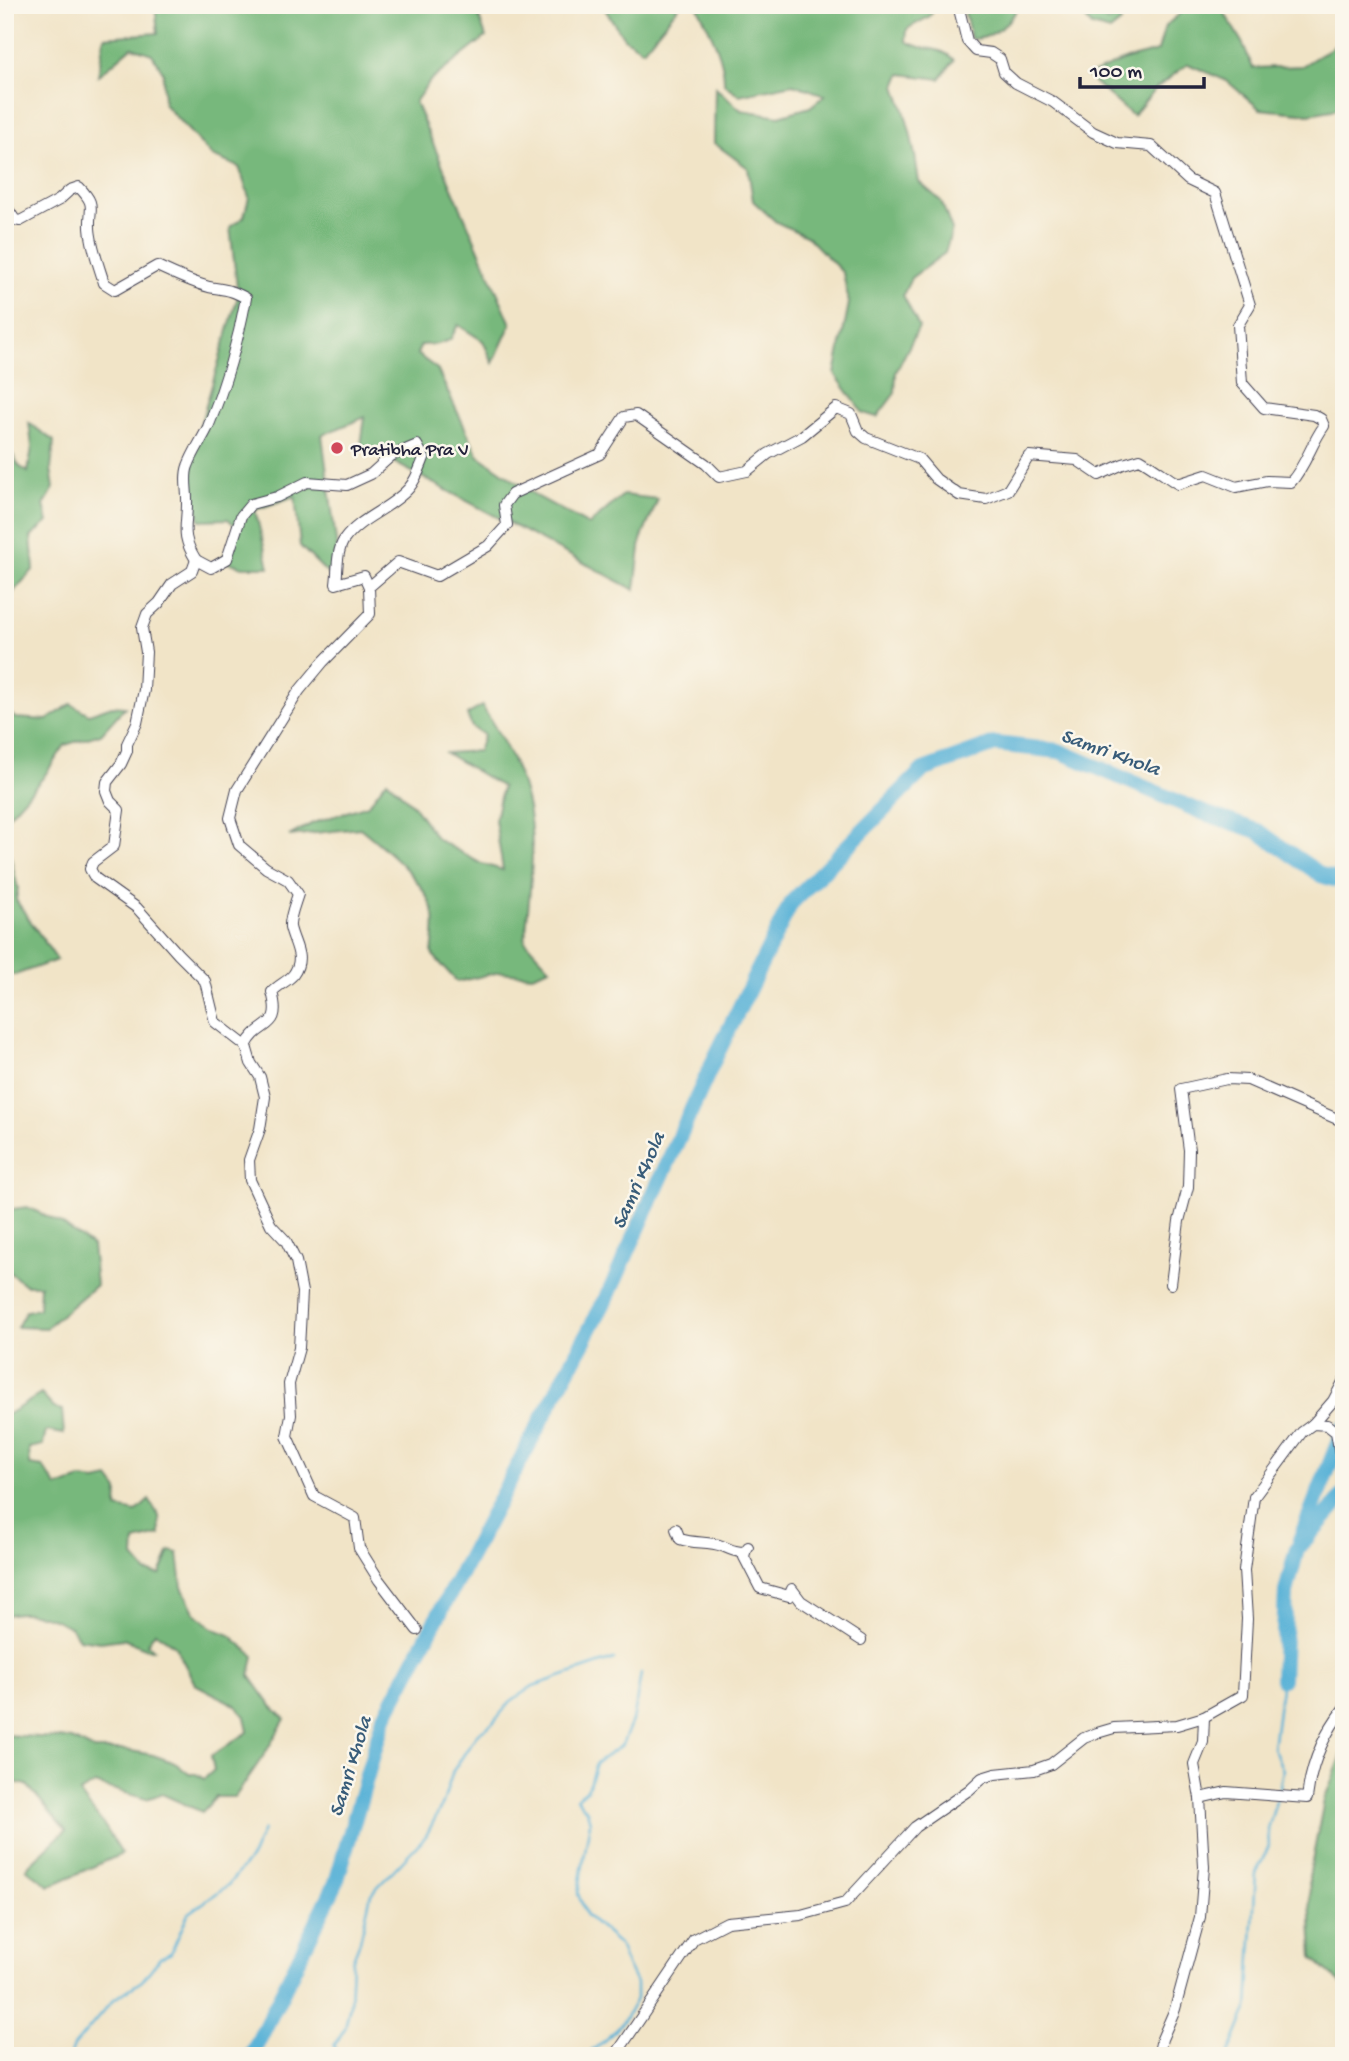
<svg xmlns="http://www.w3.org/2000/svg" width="1349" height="2061" font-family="'Gochi Hand',sans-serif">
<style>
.forest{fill:#77b87b;stroke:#4c6d5b;stroke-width:2}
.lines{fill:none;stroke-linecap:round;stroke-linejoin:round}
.stream{stroke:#5ab2d7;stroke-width:2.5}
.river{stroke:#5ab2d7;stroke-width:16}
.street-casing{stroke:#413f50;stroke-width:12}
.street{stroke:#fff;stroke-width:10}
.poi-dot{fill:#d1495b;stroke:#fbf7ec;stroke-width:2.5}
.labels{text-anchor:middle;stroke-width:5;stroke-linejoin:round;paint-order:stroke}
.poi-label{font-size:19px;fill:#22223b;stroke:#fbf7ec;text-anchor:start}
.water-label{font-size:21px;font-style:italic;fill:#385c79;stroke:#fbf7ec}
</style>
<rect width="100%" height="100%" fill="#fbf7ec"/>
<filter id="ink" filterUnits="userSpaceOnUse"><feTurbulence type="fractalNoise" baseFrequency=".0143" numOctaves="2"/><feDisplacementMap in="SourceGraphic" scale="14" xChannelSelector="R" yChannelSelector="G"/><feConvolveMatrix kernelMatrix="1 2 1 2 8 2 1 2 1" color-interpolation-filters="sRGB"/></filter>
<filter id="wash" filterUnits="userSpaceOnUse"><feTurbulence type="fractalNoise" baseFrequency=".00686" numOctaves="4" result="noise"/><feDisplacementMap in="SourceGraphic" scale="28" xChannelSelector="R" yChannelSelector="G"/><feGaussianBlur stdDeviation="1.57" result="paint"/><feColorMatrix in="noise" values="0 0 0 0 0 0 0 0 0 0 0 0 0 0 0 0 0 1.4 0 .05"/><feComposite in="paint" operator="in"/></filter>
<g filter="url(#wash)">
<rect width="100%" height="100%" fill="#f1e4c7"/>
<g class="forest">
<polygon points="155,5 475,5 486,37 430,81 415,102 511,324 493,363 483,341 458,325 450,340 438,344 421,345 417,354 437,369 478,455 538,497 589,525 623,495 658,499 641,540 635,590 361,445 365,417 322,435 338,556 330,576 300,546 295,496 255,510 269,567 243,567 221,560 240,530 228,519 200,520 186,474 238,296 230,227 244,217 249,197 239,167 212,156 164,104 163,72 152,54 132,47 98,76 104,37 158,33"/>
<polygon points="602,5 680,5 643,50 624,38"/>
<path d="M697,5H937L930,16L907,29L906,41C923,52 938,44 954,60L940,79L901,74L896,86C908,118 915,149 919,182L941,201L952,230L945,253L911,278L903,295L919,327L896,372L895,393L877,417L863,413L835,374L849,303L843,273L808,237L776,222L753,201L748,168L714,143L715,87L741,110L779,116L810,107L825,95L793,84L739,95L724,84C725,57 709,30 697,5Z"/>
<path d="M963,5H1021C1008,23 993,40 971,39Z"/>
<polygon points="1074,5 1090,5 1107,21 1117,16 1121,22 1110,31 1092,26"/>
<polygon points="1191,5 1222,9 1243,44 1253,68 1302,66 1344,40 1344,108 1309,114 1260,109 1227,81 1188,64 1155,89 1133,116 1087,76 1127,59 1158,51 1165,26"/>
<polygon points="29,423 54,441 51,469 54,488 44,505 48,522 31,537 34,569 15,590 5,607 5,441 19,466 28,472 32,447"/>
<polygon points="71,704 89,714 112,706 125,707 101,734 65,745 43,778 5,820 5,777 12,759 5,763 5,708 15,718 47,720"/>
<path d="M482,706C500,735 518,765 526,799C538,845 529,894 525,941L550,968L532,975L500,972L457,982L432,954C433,942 436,927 434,915C427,882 386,849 360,828L289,836L313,823L368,805L387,780L413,805L437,839L482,864L503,870L495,820L502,787L446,753L478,751L484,735L472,727L467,715Z"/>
<polygon points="5,852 10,855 18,888 16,900 57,960 15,975 5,975"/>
<polygon points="27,1207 59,1222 92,1246 96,1285 46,1328 17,1327 26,1311 39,1309 40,1285 25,1285 5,1268 5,1210"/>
<path d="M41,1394L54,1408L62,1410L64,1434L46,1431L43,1445L29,1448L30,1465L43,1467L57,1487L81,1479L96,1481L109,1478L118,1490L117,1508L136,1512L149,1500L159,1516L160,1535L135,1541L134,1558L146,1572L160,1575L170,1551L178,1553L182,1587L194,1612L212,1628L230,1635L254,1656L250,1676L270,1704L285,1719L266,1752L235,1797H216L202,1812L162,1794L146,1799L95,1784L79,1793L104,1825L122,1854L49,1886L26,1868L66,1830L27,1785L5,1780V1735L72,1739L94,1750H126L153,1755L175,1763L189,1774H196L204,1779L214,1770L211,1756L248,1732L245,1717L237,1706L195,1684L175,1646L155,1632L147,1644L154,1649L150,1650L123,1639L100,1642L79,1639C76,1634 72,1628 68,1626C52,1616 23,1609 5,1616V1416Z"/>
<polygon points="1344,1750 1344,1986 1313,1958 1309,1877 1324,1800"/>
</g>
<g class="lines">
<g class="stream">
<polyline points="1279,1792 1283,1770 1273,1748 1282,1679"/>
<polyline points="70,2056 74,2046 113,2000 142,1981 160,1958 171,1953 188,1914 228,1885 252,1856 263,1830"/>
<polyline points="338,2056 338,2052 334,2046 345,2028 350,2005 352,1961 360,1941 371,1894 426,1836 443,1803 453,1771 478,1733 493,1723 511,1701 533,1686 614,1659"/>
<polyline points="586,2056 615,2031 626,2017 636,1999 636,1983 624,1959 619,1944 587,1916 578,1894 590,1822 587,1811 577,1798 587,1790 596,1763 622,1745 634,1716 641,1673"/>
<polyline points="1228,2056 1248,2007 1256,1873 1269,1846 1268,1829 1277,1798"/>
</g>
<g class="river">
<polyline points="1300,1540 1344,1428"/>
<polyline points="1282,1679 1286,1592 1297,1549 1344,1495"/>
<polyline points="251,2056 336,1883 383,1720 609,1293 713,1062 791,903 923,770 995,744 1059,751 1204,813 1258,831 1321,875 1344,882"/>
</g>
</g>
</g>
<g filter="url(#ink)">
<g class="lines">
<g class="street-casing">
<g id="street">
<polyline points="5,145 8,156 5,166"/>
<path d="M5,181L8,209L15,220L20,221L59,200L70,190L79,187C97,206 89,206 90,228C91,246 99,266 104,283L115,290L157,266C174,274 191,282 209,287C225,290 230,289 246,298C238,342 225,386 208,427C202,440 193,452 188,466C184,476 187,488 187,498C188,526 179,533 196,560"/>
<path d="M246,1046L215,1022L205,981L178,954L137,908L95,878L90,869L93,862L114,846L119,810L110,801L106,791L107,782L121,764L127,751V744L137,723L144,690L146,652L142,628L147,614L159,603L172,584L192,571L196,560L211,568L227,559L241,516L251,504L277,497L307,482L347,485L371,474L391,456L417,445L424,458C420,468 416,480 409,488C391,509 360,517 344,540C336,552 338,571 336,584L364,576L369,587"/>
<polyline points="1171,1284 1179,1221 1188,1187 1189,1150 1181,1089 1227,1079 1248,1080 1344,1122"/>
<polyline points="1313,1424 1333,1401 1344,1380"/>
<path d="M676,1529L680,1539C694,1544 709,1541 722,1546C732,1550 735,1552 745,1552L748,1547"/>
<polyline points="745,1552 744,1557 760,1588 789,1596 792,1589 801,1601 861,1640"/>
<path d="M417,1630L379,1580L359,1548L355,1518L314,1496L287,1436L291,1415L289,1384L299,1348L302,1292L296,1261L286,1241L271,1225L250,1180L249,1160L260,1129L265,1097L260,1077L251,1063L246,1046C259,1019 283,1032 272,992C278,985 288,981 293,975C306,957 294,945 290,927C289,918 295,904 298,894L288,880L266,868L239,845L230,818L237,790L299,691L323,662L370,614L369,587L398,562L437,576L488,546L507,525L504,505L512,494L600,454L624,417L636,415L706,464L719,477L747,471L768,454L802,436L836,408L851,414L858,431L866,438L919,459L936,479L959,495L986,499L1008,490L1029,456L1077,460L1099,475L1123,464L1140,459C1154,467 1165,476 1178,484L1206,475L1236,487L1267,481L1291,482C1306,465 1311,444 1324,426L1321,419L1314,415L1264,408L1242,383L1238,325L1250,305L1215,193L1188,180L1151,146L1117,143L1093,132L1053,102L1016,83L1004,72L1000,59L991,53L976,51L967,41L958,5"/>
<path d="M1200,1798L1226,1792L1307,1798C1311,1764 1323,1735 1344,1708"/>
<polyline points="615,2056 694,1939 727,1922 801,1915 845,1903 915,1827 969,1790 982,1778 995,1774 1034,1770 1051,1764 1084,1738 1097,1733 1114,1728 1177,1725 1204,1717 1243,1695 1247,1619 1244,1570 1254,1497 1302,1432 1313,1424 1327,1425 1336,1432 1342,1466 1344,1467"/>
<polyline points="1158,2056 1162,2039 1175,2009 1200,1917 1204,1867 1200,1798 1194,1764 1203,1742 1204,1717"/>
</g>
</g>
<use href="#street" class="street"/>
</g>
</g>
<circle class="poi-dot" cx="337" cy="448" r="7"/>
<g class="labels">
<g class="poi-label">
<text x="351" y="455">Pratibha Pra V</text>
</g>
<g class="water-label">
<text transform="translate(1111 751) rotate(20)" y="7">Samri Khola</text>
<text transform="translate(637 1180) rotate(-66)" y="7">Samri Khola</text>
<text transform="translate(349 1766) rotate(-73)" y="7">Samri Khola</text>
</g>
</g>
<rect width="1349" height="2061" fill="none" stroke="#fbf7ec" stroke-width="28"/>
<path d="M1080 77v10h124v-10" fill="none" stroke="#22223b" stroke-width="3.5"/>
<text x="1090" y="77" font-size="21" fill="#22223b" stroke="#fbf7ec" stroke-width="5" paint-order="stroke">100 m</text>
</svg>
